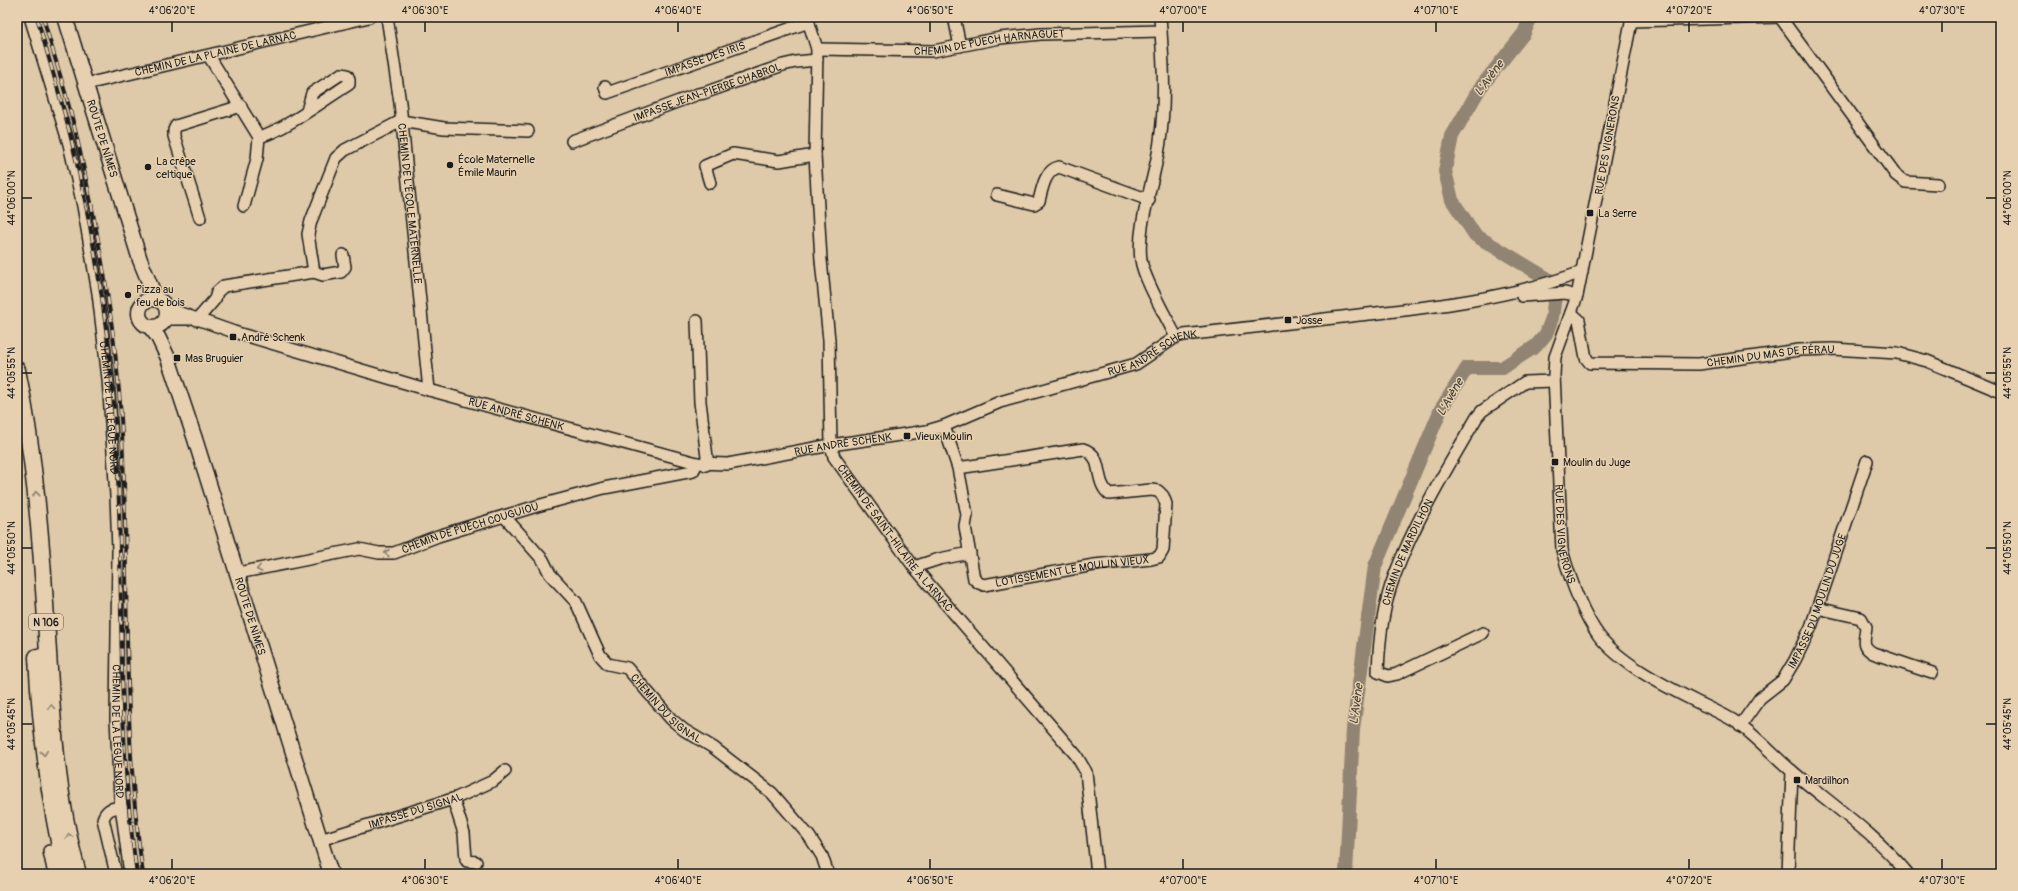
<svg xmlns="http://www.w3.org/2000/svg" width="2018" height="891" font-family="Pangolin,sans-serif">
<style>
.lines{fill:none;stroke-linecap:round;stroke-linejoin:round}
.river{stroke:#918472;stroke-width:14}
.minor-casing{stroke:#1c1c1c;stroke-width:14}
.major-casing{stroke:#1c1c1c;stroke-width:17}
.highway-casing{stroke:#1c1c1c;stroke-width:19}
.minor{stroke:#e6d0af;stroke-width:11}
.major{stroke:#e6d0af;stroke-width:14}
.highway{stroke:#e6d0af;stroke-width:16}
.rail-casing{stroke:#1c1c1c;stroke-width:4}
.rail{stroke:#e6d0af;stroke-width:2.5;stroke-dasharray:8;stroke-linecap:butt}
.oneway{stroke:#8b7f6d}
.ticks{fill:none;stroke:#1c1c1c;stroke-width:1.5}
.poi-dot{fill:#1c1c1c;stroke:#e6d0af;stroke-width:1.5}
.labels{text-anchor:middle;stroke-width:3;stroke-linejoin:round;paint-order:stroke}
.shield{fill:#e6d0af;stroke:#595248;stroke-width:1}
.shield-label{font-size:10px;font-weight:bold;fill:#1c1c1c}
.street-label{font-size:11px;fill:#1c1c1c;stroke:#e6d0af}
.poi-label{font-size:11px;fill:#1c1c1c;stroke:#e6d0af;text-anchor:start}
.water-label{font-size:12px;font-style:italic;fill:#45403a;stroke:#e6d0af}
.neatline{fill:none;stroke:#1c1c1c;stroke-width:1.5}
.ticks-label{font-size:10px;text-anchor:middle;fill:#1c1c1c}
</style>
<rect width="100%" height="100%" fill="#dec9a9"/>
<filter id="ink" filterUnits="userSpaceOnUse"><feTurbulence type="fractalNoise" baseFrequency=".025" numOctaves="2"/><feDisplacementMap in="SourceGraphic" scale="8" xChannelSelector="R" yChannelSelector="G"/><feConvolveMatrix kernelMatrix="1 2 1 2 8 2 1 2 1" color-interpolation-filters="sRGB"/></filter>
<g filter="url(#ink)">
<g class="lines">
<polyline class="river" points="1346,874 1353,729 1375,566 1441,409 1467,368 1502,368 1536,346 1546,334 1552,318 1555,296 1548,279 1475,235 1452,200 1445,171 1452,136 1480,88 1524,33 1531,17"/>
<g class="minor-casing">
<g id="minor">
<path id="s1" d="M30,17L69,144L83,206L98,293L108,379L116,496L118,550L116,719L120,798L130,874"/>
<path id="s2" d="M387,17L400,103L429,390"/>
<path id="s3" d="M807,17L817,49L815,155L821,260L829,340L831,445L834,457L914,567L1076,755L1086,772L1097,874"/>
<polyline points="954,17 960,46"/>
<path d="M1160,17C1163,58 1166,100 1160,141C1156,177 1136,225 1141,260C1144,280 1167,318 1176,337"/>
<path id="s4" d="M1632,17L1577,296L1555,357L1554,375L1562,550C1570,579 1581,611 1599,636C1620,663 1663,685 1693,700C1709,708 1724,714 1739,724C1758,738 1775,757 1793,772C1832,805 1875,834 1908,874"/>
<polyline points="1780,17 1896,175 1905,182 1938,184"/>
<polyline points="1631,21 1781,17"/>
<path id="s5" d="M817,49L933,51L1000,38L1041,34L1161,31"/>
<polyline points="209,56 259,137 257,159 244,206"/>
<path id="s6" d="M86,84L369,17"/>
<path id="s7" d="M605,87L607,93L809,22"/>
<polyline points="401,121 444,128 528,131"/>
<path d="M259,137C283,131 327,98 349,84V79L347,75L341,74L312,93L307,111"/>
<path id="s8" d="M572,141L698,94L704,93L783,65L796,62L817,60"/>
<polyline points="710,183 705,166 733,154 779,161 815,155"/>
<path d="M997,195L1034,204L1039,201C1042,189 1045,170 1059,167L1149,200"/>
<polyline points="200,218 174,136 174,130 176,126 241,106"/>
<polyline points="314,272 308,234 311,221 336,158 345,150 401,121"/>
<polyline points="1522,296 1565,293 1577,296"/>
<path id="s9" d="M166,308L234,332L429,390L697,463L728,464L831,445L927,431L944,426L1000,402L1136,364L1176,337L1184,335C1243,328 1301,322 1359,315C1435,307 1510,298 1582,272"/>
<path id="s10" d="M1571,313L1579,320L1586,358L1590,363L1699,364L1799,350L1833,349L1897,353L1927,361L2001,392"/>
<polyline points="166,319 188,319"/>
<polyline points="197,320 215,299 217,292 224,286 314,272 323,275 341,272 345,267 343,255"/>
<polyline points="697,321 700,402 707,457 706,465"/>
<path id="s11" d="M944,426L958,468L967,515L965,526L974,579L979,583L984,585L1094,565L1151,559L1159,557L1163,550L1166,504L1163,496L1158,491L1151,490L1109,494C1093,480 1105,456 1083,449L958,468"/>
<path id="s12" d="M504,516L543,560L550,574L576,602L600,655L608,664L627,668L671,719L684,730L714,748L772,793L809,836L822,856L828,874"/>
<polyline points="914,567 939,559 970,553"/>
<path id="s13" d="M238,573L359,549L379,553H394L438,536L537,506L604,488L693,471L697,463"/>
<path d="M1817,608L1861,618L1866,627C1865,640 1860,645 1873,653L1932,673"/>
<path id="s14" d="M1483,633L1397,674L1388,676L1378,672C1379,641 1383,606 1394,577C1415,521 1447,468 1477,417L1482,411L1525,382L1554,381"/>
<path id="s15" d="M1740,726L1760,698L1783,680L1795,660L1811,627L1867,461"/>
<polyline points="453,799 464,833 466,859 467,861 476,862"/>
<path id="s16" d="M320,840L456,798L493,781L505,771"/>
<polyline points="49,851 54,874"/>
<path d="M116,874L103,819C106,810 111,808 121,807"/>
<polyline points="1788,874 1792,771"/>
</g>
</g>
<g class="major-casing">
<g id="major">
<path id="s17" d="M65,17L140,260L156,299"/>
<circle cx="153" cy="313" r="14"/>
<path id="s18" d="M150,327L158,337L168,358L195,439L331,874"/>
</g>
</g>
<g class="highway-casing">
<g id="highway">
<path d="M17,370C33,447 40,526 45,604C51,695 53,786 78,874"/>
<path d="M37,657C41,731 49,802 66,874"/>
</g>
</g>
<use href="#minor" class="minor"/>
<use href="#major" class="major"/>
<use href="#highway" class="highway"/>
<g class="rail-casing">
<g id="rail">
<path d="M37,17C48,56 60,95 70,134C94,232 110,335 116,435C125,581 115,729 137,874"/>
<path d="M43,17C54,56 67,95 76,134C99,233 117,334 122,435C130,581 121,729 143,874"/>
</g>
</g>
<use href="#rail" class="rail"/>
</g>
<defs><path id="oneway-chevron" d="M-2-3.5L2.5 0L-2 3.5" fill="none" stroke-width="1.6" stroke-linecap="round" stroke-linejoin="round"/></defs>
<g class="oneway">
<use href="#oneway-chevron" transform="translate(36 494) rotate(-96)"/>
<use href="#oneway-chevron" transform="translate(387 553) rotate(180)"/>
<use href="#oneway-chevron" transform="translate(259 569) rotate(169)"/>
<use href="#oneway-chevron" transform="translate(51 707) rotate(-94)"/>
<use href="#oneway-chevron" transform="translate(44 753) rotate(84)"/>
<use href="#oneway-chevron" transform="translate(69 836) rotate(-103)"/>
</g>
</g>
<path class="ticks" d="M172,22V32M425,22V32M678,22V32M930,22V32M1183,22V32M1436,22V32M1689,22V32M1942,22V32M22,198H32M1986,198H1996M22,373H32M1986,373H1996M22,548H32M1986,548H1996M22,724H32M1986,724H1996M172,859V869M425,859V869M678,859V869M930,859V869M1183,859V869M1436,859V869M1689,859V869M1942,859V869"/>
<g class="poi-dot">
<circle cx="450" cy="165" r="4"/>
<circle cx="148" cy="167" r="4"/>
<rect x="1586" y="209" width="8" height="8" rx="2"/>
<circle cx="128" cy="295" r="4"/>
<rect x="1284" y="316" width="8" height="8" rx="2"/>
<rect x="229" y="333" width="8" height="8" rx="2"/>
<rect x="173" y="354" width="8" height="8" rx="2"/>
<rect x="903" y="432" width="8" height="8" rx="2"/>
<rect x="1551" y="458" width="8" height="8" rx="2"/>
<rect x="1793" y="776" width="8" height="8" rx="2"/>
</g>
<g class="labels">
<rect class="shield" x="29" y="614" width="34" height="16" rx="3"/>
<g class="shield-label">
<text x="46" y="626">N 106</text>
</g>
<g class="street-label">
<text dy="4" stroke="none"><textPath href="#s5" startOffset="173">CHEMIN DE PUECH HARNAGUET</textPath></text>
<text dy="4" stroke="none"><textPath href="#s6" startOffset="133">CHEMIN DE LA PLAINE DE LARNAC</textPath></text>
<text dy="4" stroke="none"><textPath href="#s7" startOffset="110">IMPASSE DES IRIS</textPath></text>
<text dy="4" stroke="none"><textPath href="#s8" startOffset="144">IMPASSE JEAN-PIERRE CHABROL</textPath></text>
<text dy="4" stroke="none"><textPath href="#s17" startOffset="127">ROUTE DE NÎMES</textPath></text>
<text transform="translate(1607 145) rotate(-80)" y="4">RUE DES VIGNERONS</text>
<text dy="4" stroke="none"><textPath href="#s2" startOffset="188">CHEMIN DE L'ÉCOLE MATERNELLE</textPath></text>
<text dy="4" stroke="none"><textPath href="#s9" startOffset="1026">RUE ANDRÉ SCHENK</textPath></text>
<text dy="4" stroke="none"><textPath href="#s10" startOffset="237">CHEMIN DU MAS DE PÉRAU</textPath></text>
<text dy="4" stroke="none"><textPath href="#s1" startOffset="400">CHEMIN DE LA LÈGUE NORD</textPath></text>
<text dy="4" stroke="none"><textPath href="#s9" startOffset="366">RUE ANDRÉ SCHENK</textPath></text>
<text dy="4" stroke="none"><textPath href="#s9" startOffset="701">RUE ANDRÉ SCHENK</textPath></text>
<text dy="4" stroke="none"><textPath href="#s13" startOffset="239">CHEMIN DE PUECH COUGUIOU</textPath></text>
<text dy="4" stroke="none"><textPath href="#s4" startOffset="527">RUE DES VIGNERONS</textPath></text>
<text dy="4" stroke="none"><textPath href="#s3" startOffset="544">CHEMIN DE SAINT-HILAIRE À LARNAC</textPath></text>
<text dy="4" stroke="none"><textPath href="#s14" startOffset="240">CHEMIN DE MARDILHON</textPath></text>
<text dy="4" stroke="none"><textPath href="#s11" startOffset="258">LOTISSEMENT LE MOULIN VIEUX</textPath></text>
<text dy="4" stroke="none"><textPath href="#s15" startOffset="150">IMPASSE DU MOULIN DU JUGE</textPath></text>
<text dy="4" stroke="none"><textPath href="#s18" startOffset="307">ROUTE DE NÎMES</textPath></text>
<text dy="4" stroke="none"><textPath href="#s12" startOffset="259">CHEMIN DU SIGNAL</textPath></text>
<text dy="4" stroke="none"><textPath href="#s1" startOffset="724">CHEMIN DE LA LÈGUE NORD</textPath></text>
<text dy="4" stroke="none"><textPath href="#s16" startOffset="100">IMPASSE DU SIGNAL</textPath></text>
</g>
<g class="poi-label">
<text x="458" y="163">École Maternelle<tspan x="458" dy="13">Émile Maurin</tspan></text>
<text x="156" y="165">La crêpe<tspan x="156" dy="13">celtique</tspan></text>
<text x="1598" y="217">La Serre</text>
<text x="136" y="293">Pizza au<tspan x="136" dy="13">feu de bois</tspan></text>
<text x="1296" y="324">Josse</text>
<text x="241" y="341">André Schenk</text>
<text x="185" y="362">Mas Bruguier</text>
<text x="915" y="440">Vieux Moulin</text>
<text x="1563" y="466">Moulin du Juge</text>
<text x="1805" y="784">Mardilhon</text>
</g>
<g class="water-label">
<text transform="translate(1489 78) rotate(-54)" y="4">L'Avène</text>
<text transform="translate(1450 397) rotate(-60)" y="4">L'Avène</text>
<text transform="translate(1356 704) rotate(-82)" y="4">L'Avène</text>
</g>
</g>
<rect width="2018" height="891" fill="none" stroke="#e6d0af" stroke-width="44"/>
<rect x="22" y="22" width="1974" height="847" class="neatline"/>
<g class="ticks-label">
<text x="172" y="14">4°06'20"E</text>
<text x="425" y="14">4°06'30"E</text>
<text x="678" y="14">4°06'40"E</text>
<text x="930" y="14">4°06'50"E</text>
<text x="1183" y="14">4°07'00"E</text>
<text x="1436" y="14">4°07'10"E</text>
<text x="1689" y="14">4°07'20"E</text>
<text x="1942" y="14">4°07'30"E</text>
<text transform="translate(11 198) rotate(-90)" y="4">44°06'00"N</text>
<text transform="translate(2007 198) rotate(-90)" y="4">44°06'00"N</text>
<text transform="translate(11 373) rotate(-90)" y="4">44°05'55"N</text>
<text transform="translate(2007 373) rotate(-90)" y="4">44°05'55"N</text>
<text transform="translate(11 548) rotate(-90)" y="4">44°05'50"N</text>
<text transform="translate(2007 548) rotate(-90)" y="4">44°05'50"N</text>
<text transform="translate(11 724) rotate(-90)" y="4">44°05'45"N</text>
<text transform="translate(2007 724) rotate(-90)" y="4">44°05'45"N</text>
<text x="172" y="884">4°06'20"E</text>
<text x="425" y="884">4°06'30"E</text>
<text x="678" y="884">4°06'40"E</text>
<text x="930" y="884">4°06'50"E</text>
<text x="1183" y="884">4°07'00"E</text>
<text x="1436" y="884">4°07'10"E</text>
<text x="1689" y="884">4°07'20"E</text>
<text x="1942" y="884">4°07'30"E</text>
</g>
</svg>
